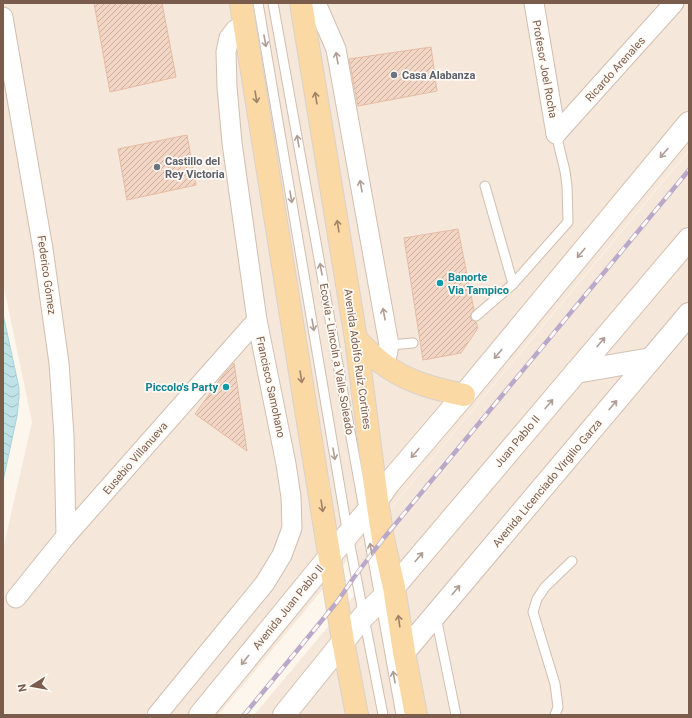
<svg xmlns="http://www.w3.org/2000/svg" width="692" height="718" font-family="Roboto,sans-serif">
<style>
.residential{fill:#f5e8da}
.water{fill:url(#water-waves);stroke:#a5d3da}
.building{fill:url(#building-hatch);stroke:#e6bba3}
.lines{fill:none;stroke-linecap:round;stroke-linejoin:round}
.service-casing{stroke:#d1beb0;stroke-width:11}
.minor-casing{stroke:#d1beb0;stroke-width:21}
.tertiary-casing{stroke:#d1beb0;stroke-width:24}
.secondary-casing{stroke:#d6c0b0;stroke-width:24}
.primary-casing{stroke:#dad1cd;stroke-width:24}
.service{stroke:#fff;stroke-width:9}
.minor{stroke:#fff;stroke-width:19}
.tertiary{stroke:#fff;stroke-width:22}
.secondary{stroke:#fff;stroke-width:22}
.primary{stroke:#fbd9a5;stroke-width:22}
.rail-casing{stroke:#b9a8c9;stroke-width:4.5}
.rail{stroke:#fffaf3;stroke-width:3;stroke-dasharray:9;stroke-linecap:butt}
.oneway{stroke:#af9d94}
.oneway2{stroke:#a18267}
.worship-dot{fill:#6b7280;stroke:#fffaf3;stroke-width:1.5}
.culture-dot{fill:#0f9aa8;stroke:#fffaf3;stroke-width:1.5}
.labels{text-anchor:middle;stroke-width:3.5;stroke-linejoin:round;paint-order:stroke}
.street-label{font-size:11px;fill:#7a5c4d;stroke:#fffaf3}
.worship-label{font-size:11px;font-weight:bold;fill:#5b616d;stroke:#fffaf3;text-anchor:start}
.culture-label{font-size:11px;font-weight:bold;fill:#0d838f;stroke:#fffaf3;text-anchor:start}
</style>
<defs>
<pattern id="water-waves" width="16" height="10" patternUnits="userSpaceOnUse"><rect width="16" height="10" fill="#bfe3e8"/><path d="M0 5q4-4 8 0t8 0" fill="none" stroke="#a0bbbe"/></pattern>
<pattern id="building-hatch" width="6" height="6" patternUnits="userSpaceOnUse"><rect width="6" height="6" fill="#f3d5c3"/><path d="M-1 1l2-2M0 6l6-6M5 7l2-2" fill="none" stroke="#cab0a1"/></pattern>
</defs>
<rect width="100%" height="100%" fill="#fdf6ec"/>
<g class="residential">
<polygon points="3,3 689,3 689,150 218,715 3,715 3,549 32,422 3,283"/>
<polygon points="689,151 689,715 254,715 358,591 352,555"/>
</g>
<polygon class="water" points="3,314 19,388 19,397 17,416 3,481"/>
<g class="building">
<polygon points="94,3 162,3 176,77 110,92"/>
<polygon points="431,47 437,91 358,106 349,59"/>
<polygon points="187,135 196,185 127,200 118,149"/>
<polygon points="458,229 474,310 471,314 470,318 472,320 476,322 478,328 461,353 423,360 404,238"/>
<polygon points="234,363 247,451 195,414 221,378"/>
</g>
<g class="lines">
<g class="service-casing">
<g id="service">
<polyline points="258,3 348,535 383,715"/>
<polyline points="273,3 401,715"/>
<polyline points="485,186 513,284"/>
<polyline points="476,316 513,284 568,222 567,186 565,171 556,134"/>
<polyline points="389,345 413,343"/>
<polyline points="436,617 456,715"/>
<polyline points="555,715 558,707 555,684 533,612 537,599 545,587 572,561"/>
</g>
</g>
<g class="minor-casing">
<g id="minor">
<polyline points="316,3 336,49 389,345 385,366"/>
<polyline points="534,3 556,134"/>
<polyline points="3,17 43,249 59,363 64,436 66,536"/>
<polyline points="556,134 674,3"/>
<polyline points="16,598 66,536 257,320"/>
<polyline points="157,715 265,583 282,555 292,528 291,497 286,464 257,320 232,143 227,87 226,52 229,38 235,30 245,24"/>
</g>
</g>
<g class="tertiary-casing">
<polyline id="tertiary" points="404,652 689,314"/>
</g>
<g class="secondary-casing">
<g id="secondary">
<polyline points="576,372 651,359"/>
<polyline points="200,715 330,556 377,500 389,483 464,395 689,123"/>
<polyline points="284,715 363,617 394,587 689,239"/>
</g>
</g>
<g class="primary-casing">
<g id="primary">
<polyline points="241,3 343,641 357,715"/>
<polyline points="301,3 356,339 377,500 383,539 394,587 404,652 416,715"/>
<path d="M356,339C365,348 375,359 386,366C410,383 436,389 464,395"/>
</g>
</g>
<use href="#service" class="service"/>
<use href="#minor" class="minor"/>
<use href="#tertiary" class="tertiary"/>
<use href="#secondary" class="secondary"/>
<use href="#primary" class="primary"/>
<g class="rail-casing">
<polyline id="rail" points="244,715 337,602 355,576 383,539 689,170"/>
</g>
<use href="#rail" class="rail"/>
</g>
<defs><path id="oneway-shaft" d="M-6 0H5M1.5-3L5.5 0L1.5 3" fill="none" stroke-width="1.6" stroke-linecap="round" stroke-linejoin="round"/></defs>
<g class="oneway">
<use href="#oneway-shaft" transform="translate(265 41) rotate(80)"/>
<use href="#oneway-shaft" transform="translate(337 58) rotate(-100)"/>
<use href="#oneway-shaft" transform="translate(298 141) rotate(-100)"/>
<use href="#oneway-shaft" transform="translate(664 153) rotate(130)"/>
<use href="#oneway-shaft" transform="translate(361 186) rotate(-100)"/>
<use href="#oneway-shaft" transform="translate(291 197) rotate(80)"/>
<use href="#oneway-shaft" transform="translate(581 253) rotate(130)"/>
<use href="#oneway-shaft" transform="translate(321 269) rotate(-100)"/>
<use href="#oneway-shaft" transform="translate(384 314) rotate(-100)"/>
<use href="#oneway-shaft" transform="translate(313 325) rotate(80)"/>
<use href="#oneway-shaft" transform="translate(601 342) rotate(-50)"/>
<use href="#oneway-shaft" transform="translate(498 354) rotate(130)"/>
<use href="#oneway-shaft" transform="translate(549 404) rotate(-50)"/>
<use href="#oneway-shaft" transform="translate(613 405) rotate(-50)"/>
<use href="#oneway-shaft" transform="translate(415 453) rotate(130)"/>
<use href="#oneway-shaft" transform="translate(334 454) rotate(80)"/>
<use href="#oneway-shaft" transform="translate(371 549) rotate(-100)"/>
<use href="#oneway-shaft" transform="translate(419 557) rotate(-50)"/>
<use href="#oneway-shaft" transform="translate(456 590) rotate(-50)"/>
<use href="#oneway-shaft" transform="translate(245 660) rotate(129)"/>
<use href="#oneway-shaft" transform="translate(394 677) rotate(-100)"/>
</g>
<g class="oneway2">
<use href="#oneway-shaft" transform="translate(256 97) rotate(81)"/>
<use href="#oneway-shaft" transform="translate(316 98) rotate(-99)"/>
<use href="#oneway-shaft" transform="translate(338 226) rotate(-99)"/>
<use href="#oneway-shaft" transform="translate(301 377) rotate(81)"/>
<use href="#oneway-shaft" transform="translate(322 506) rotate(81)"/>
<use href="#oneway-shaft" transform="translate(399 621) rotate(-98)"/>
</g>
<g class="worship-dot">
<circle cx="394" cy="75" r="4"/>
<circle cx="157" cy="167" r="4"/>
</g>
<g class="culture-dot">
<circle cx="440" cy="283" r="4"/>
<circle cx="226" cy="387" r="4"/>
</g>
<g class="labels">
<g class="street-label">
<text transform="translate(545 69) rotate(80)" y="4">Profesor Joel Rocha</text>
<text transform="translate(615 69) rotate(-48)" y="4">Ricardo Arenales</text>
<text transform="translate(47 275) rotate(82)" y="4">Federico Gómez</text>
<text transform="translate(337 359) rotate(80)" y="4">Ecovía - Lincoln a Valle Soleado</text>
<text transform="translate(358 359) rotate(82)" y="4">Avenida Adolfo Ruíz Cortines</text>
<text transform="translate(271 387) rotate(78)" y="4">Francisco Samohano</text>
<text transform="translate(517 441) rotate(-50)" y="4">Juan Pablo II</text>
<text transform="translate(135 458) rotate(-49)" y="4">Eusebio Villanueva</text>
<text transform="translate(547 483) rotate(-50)" y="4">Avenida Licenciado Virgilio Garza</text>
<text transform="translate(288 607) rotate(-51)" y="4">Avenida Juan Pablo II</text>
</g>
<g class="worship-label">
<text x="402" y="79">Casa Alabanza</text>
<text x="165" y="165">Castillo del<tspan x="165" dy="13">Rey Victoria</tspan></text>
</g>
<g class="culture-label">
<text x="448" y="281">Banorte<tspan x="448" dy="13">Via Tampico</tspan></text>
<text x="218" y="391" text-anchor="end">Piccolo's Party</text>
</g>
</g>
<rect width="692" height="718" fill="none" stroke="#7a5c4d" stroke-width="8"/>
<g transform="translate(32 686) rotate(259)" stroke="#fffaf3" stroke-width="3" paint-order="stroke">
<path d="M0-3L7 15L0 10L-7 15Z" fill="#7a5c4d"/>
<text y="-6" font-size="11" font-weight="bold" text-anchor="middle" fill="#7a5c4d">N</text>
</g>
</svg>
